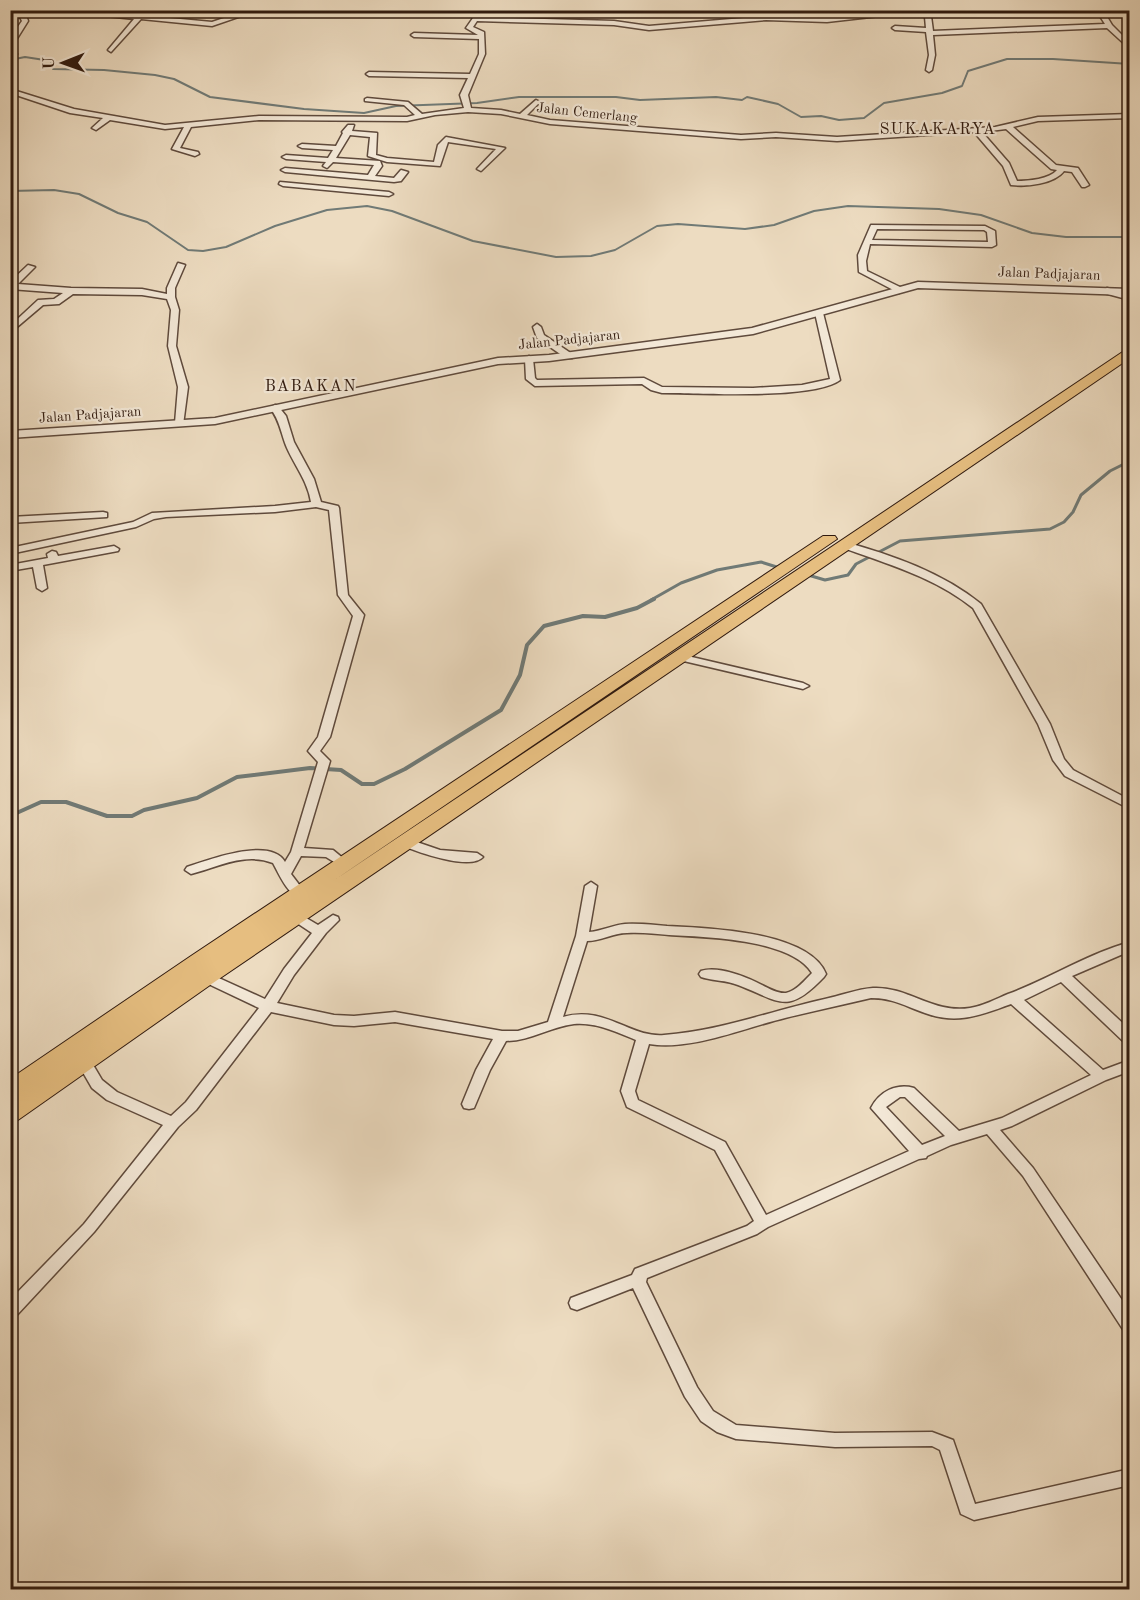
<svg xmlns="http://www.w3.org/2000/svg" width="1140" height="1600" font-family="'Old Standard TT',serif">
<style>
.lines{fill:none;stroke-linecap:round;stroke-linejoin:round}
.stream-far2{stroke:#707a76;stroke-width:2}
.stream-far1{stroke:#707a76;stroke-width:3}
.stream{stroke:#707a76;stroke-width:4}
.minor-casing{stroke:#5f4a3c;stroke-width:3}
.tertiary-casing{stroke:#5f4a3c;stroke-width:3}
.primary-casing{stroke:#301a0f;stroke-width:2}
.minor{fill:#f3e8d7;fill-rule:evenodd}
.tertiary{fill:#f3e8d7;fill-rule:evenodd}
.primary{fill:#e6be80;fill-rule:evenodd}
.labels{text-anchor:middle;stroke-width:4.5;stroke-linejoin:round;paint-order:stroke}
.far-street-label{font-size:14px;fill:#301a0f;stroke:#f3e8d7}
.far-quarter-label{font-size:16px;letter-spacing:1.5px;fill:#301a0f;stroke:#f3e8d7}
</style>
<rect width="100%" height="100%" fill="#eddcc1"/>
<filter id="stains"><feTurbulence type="fractalNoise" baseFrequency=".00333" numOctaves="4"/><feColorMatrix values="0 0 0 0 .2 0 0 0 0 .09 0 0 0 0 .02 0 0 0 .5 -.17"/></filter>
<radialGradient id="worn" r=".72"><stop offset=".6" stop-color="#630" stop-opacity="0"/><stop offset="1" stop-color="#630" stop-opacity=".3"/></radialGradient>
<g class="lines">
<g class="stream-far2">
<polyline points="10,60 25,57 51,61 53,69 104,70 155,75 174,79 210,97 304,109 364,113 396,106 477,103 519,97 616,97 640,100 716,97 742,100 747,97 778,104 801,117 821,116 839,120 864,118 884,103 942,93 962,86 968,71 1007,59 1053,59 1130,64"/>
<polyline points="10,191 54,190 79,194 118,213 147,222 188,250 203,251 226,247 275,226 327,210 367,206 392,211 473,241 556,257 591,256 615,250 657,226 678,224 745,229 774,225 814,211 848,206 939,209 981,215 1032,233 1066,237 1130,237"/>
</g>
<g class="stream-far1">
<polyline points="808,575 825,580 848,575 856,564 900,541 1050,529 1064,522 1073,512 1081,495 1110,471 1130,461"/>
<polyline points="651,600 681,583 717,570 761,562 780,568"/>
</g>
<polyline class="stream" points="10,816 41,802 66,802 107,816 132,816 144,810 197,798 237,777 310,768 341,770 362,784 374,784 405,769 501,710 520,675 527,645 544,626 583,616 605,617 637,608 654,599"/>
<g class="minor-casing">
<g id="minor">
<polygon points="10,10 106,12 212,22 248,10 259,10 212,26 141,19 111,52 108,50 134,19 106,16 26,15 28,21 13,45 17,54 10,61 10,38 22,21 19,15 10,14"/>
<path d="M500,10H506L504,16L510,18L614,21L649,26L766,16L827,18L893,10H923L931,16L933,31L1105,24L1096,10H1103L1112,25L1130,43V49L1107,28L933,35L935,55L932,70L929,72L926,70L929,55L926,32L895,30L892,28L895,26L926,28L925,17L915,12L827,22L766,20L649,30L614,25L477,21L473,27L484,32L485,54L468,95L471,108L501,110L520,114L536,100L540,102L527,115L550,120L741,135L776,133L837,137L995,127L1038,117L1130,114V118L1038,121L1013,127L1056,165L1078,168L1089,185L1085,187H1082L1072,172L1064,171C1054,184 1027,187 1011,185L1003,166L974,132L837,141L776,137L741,139L550,124L501,114L468,112L435,115L407,121L259,120L191,127L180,148L198,152L199,154L195,156L172,149L184,127L165,129L110,120L96,130L92,128L103,118L70,113L10,93V89L74,109L165,125L259,116L407,117L415,115L404,105L365,101V99L367,98L408,102L422,114L464,108L460,95L468,78L369,76L366,74L369,72L470,74L479,54V39L414,37L411,35L414,33L478,35L466,28L473,18H497ZM1006,129L1051,169L1057,170C1050,179 1028,181 1017,181L1009,163L982,132Z"/>
<polygon points="348,125 354,125 352,131 377,133 376,155 387,158 434,162 438,145 446,137 505,148 481,171 477,169 496,149 448,142 440,166 387,162 368,156 370,137 350,135 336,158 380,161 382,166 375,176 394,178 401,170 408,172 401,181 394,182 285,172 281,170 285,168 368,175 374,165 333,162 327,168 323,166 326,162 286,159 282,157 286,155 328,158 333,150 302,148 298,146 302,144 336,146 343,133 342,132"/>
<polygon points="280,182 389,192 393,194 389,196 283,186 279,184"/>
<path d="M871,225L985,226L995,231L996,245L992,247L870,244L866,261L867,271L902,288L903,290L899,293L859,272L858,255ZM877,229L984,230L987,232L988,242L872,240Z"/>
<polygon points="178,263 185,265 175,288 175,297 179,310 176,346 188,387 183,425 177,425 175,423 178,387 168,346 171,310 167,299 142,295 73,294 59,304 43,305 10,333 10,326 38,300 54,299 63,293 10,289 10,282 28,265 35,267 18,284 71,288 142,289 167,294 167,288"/>
<polygon points="1107,288 1130,295 1130,300 1104,293 1103,291"/>
<path d="M819,310L823,313L840,380C813,400 699,393 662,393L651,390L642,384L535,386L526,379L525,359L529,356L533,359L535,378L537,380L644,378L662,387L753,388L802,385L830,379L815,313Z"/>
<polygon points="537,324 541,327 544,335 572,354 572,358 566,358 537,338 533,327"/>
<path d="M275,405L278,406L286,416L294,442L314,479L321,502L338,506L339,508L348,595L364,615L330,737L320,751L330,761L304,848L333,850L350,864L344,868L326,857L301,856L291,874L307,895L301,899C288,895 279,874 273,863C245,852 218,867 191,874L185,870L187,867C208,860 271,836 285,862L291,852L318,762L308,751L318,737L353,616L338,595L329,510L316,507L275,512L166,517L154,519L136,527L10,554V548L133,522L152,513L275,506L311,502C308,482 295,466 287,448C281,434 280,420 270,408Z"/>
<polygon points="103,512 107,513 107,517 10,523 10,517"/>
<path d="M845,542C892,555 943,573 981,604L1050,724L1064,759L1073,770L1130,800V809L1065,776L1053,760L1038,724L973,608C934,577 887,564 841,547V543Z"/>
<polygon points="114,546 119,549 118,551 43,565 47,588 42,591 37,588 33,567 10,571 10,565 48,558 47,554 52,551 56,552 58,556"/>
<polygon points="679,654 803,683 809,686 803,689 675,659 674,657"/>
<path d="M405,838L440,850L477,853L483,857C470,871 417,852 401,845L399,842L401,839Z"/>
<path d="M591,882L597,886L589,932C602,931 613,925 625,924C639,923 654,925 667,926C707,928 809,931 826,974L824,977C787,1016 780,1001 738,985C726,980 713,981 701,977L699,974L701,971C717,966 741,975 756,982C765,986 776,994 786,993C796,991 805,980 812,973C791,939 706,937 669,935C655,934 641,932 627,933C613,933 601,941 587,941L563,1017C605,1005 630,1038 664,1035C720,1031 774,1010 829,998C843,995 858,989 873,988C908,986 933,1014 970,1008C983,1006 996,999 1008,994C1049,979 1087,954 1130,942V951L1072,976L1130,1030V1044L1125,1043L1061,982L1024,1000L1103,1070L1130,1060V1071L1106,1080L1012,1126L1000,1130L1033,1168L1130,1312V1333L1124,1331L1023,1176L987,1134L951,1145L927,1156L926,1158L919,1159L768,1227L757,1234L647,1278L646,1282L697,1387L713,1411L736,1425L835,1433L932,1432L953,1440L975,1504L1130,1469V1485L974,1520L961,1514L940,1450L932,1446L835,1447L736,1439L717,1432L701,1421L685,1397L633,1288L577,1310L571,1308L569,1303L571,1298L632,1275L635,1269L747,1226L754,1221L715,1150L627,1107L621,1091L636,1040C617,1032 596,1022 574,1024C550,1027 530,1041 506,1041L490,1070L474,1108L469,1109L464,1108L462,1104L476,1070L493,1039L395,1022L354,1026L334,1025L271,1012L196,1110L178,1127L94,1232L16,1316L10,1317V1300L84,1224L163,1125L107,1100L92,1088L77,1062L79,1058L84,1057L89,1058L102,1080L117,1092L171,1116L186,1102L259,1008L200,980L198,977L200,974H210L265,999L284,969L312,933L291,919L290,916L291,913L296,912L318,925L333,915L338,917L339,920L326,933L294,975L277,1003L334,1015L354,1016L395,1012L502,1031H518L548,1022L576,936L585,886ZM871,998C893,998 905,1006 925,1013C957,1025 981,1015 1011,1004L1091,1075L1002,1118L959,1131L914,1088C896,1083 879,1092 871,1108L909,1151L766,1215L725,1142L638,1100L635,1091L649,1044C691,1051 744,1028 785,1018C813,1011 842,1005 871,998ZM900,1097H905L945,1136L922,1145L886,1107Z"/>
</g>
</g>
<g class="tertiary-casing">
<polygon id="tertiary" points="918,282 1130,289 1130,295 918,288 753,334 549,361 498,364 215,424 10,438 10,431 215,418 498,358 549,355 752,328"/>
</g>
<g class="primary-casing">
<polygon id="primary" points="1130,347 1130,358 213,983 18,1120 10,1123 10,1102 16,1098 10,1100 10,1079 191,956 823,536 835,536 837,539 336,879"/>
</g>
<use href="#minor" class="minor"/>
<use href="#tertiary" class="tertiary"/>
<use href="#primary" class="primary"/>
</g>
<g class="labels">
<g class="far-street-label">
<text transform="translate(587 112) rotate(6)" y="5">Jalan Cemerlang</text>
<text transform="translate(1049 273) rotate(2)" y="5">Jalan Padjajaran</text>
<text transform="translate(569 339) rotate(-6)" y="5">Jalan Padjajaran</text>
<text transform="translate(90 414) rotate(-4)" y="5">Jalan Padjajaran</text>
</g>
<g class="far-quarter-label">
<text x="938" y="134">SUKAKARYA</text>
<text x="311" y="391">BABAKAN</text>
</g>
</g>
<rect width="1140" height="1600" fill="none" stroke="#eddcc1" stroke-width="36"/>
<rect x="12" y="12" width="1116" height="1576" fill="none" stroke="#301a0f" stroke-width="3"/>
<rect x="18" y="18" width="1104" height="1564" fill="none" stroke="#301a0f" stroke-width="1.5"/>
<g transform="translate(63 63) rotate(269)" stroke="#f3e8d7" stroke-width="4.5" paint-order="stroke">
<path d="M0-4.5L10 22L0 15L-10 22Z" fill="#301a0f"/>
<text y="-9" font-size="16" font-weight="bold" text-anchor="middle" fill="#301a0f">U</text>
</g>
<rect width="100%" height="100%" filter="url(#stains)"/>
<rect width="100%" height="100%" fill="url(#worn)"/>
</svg>
